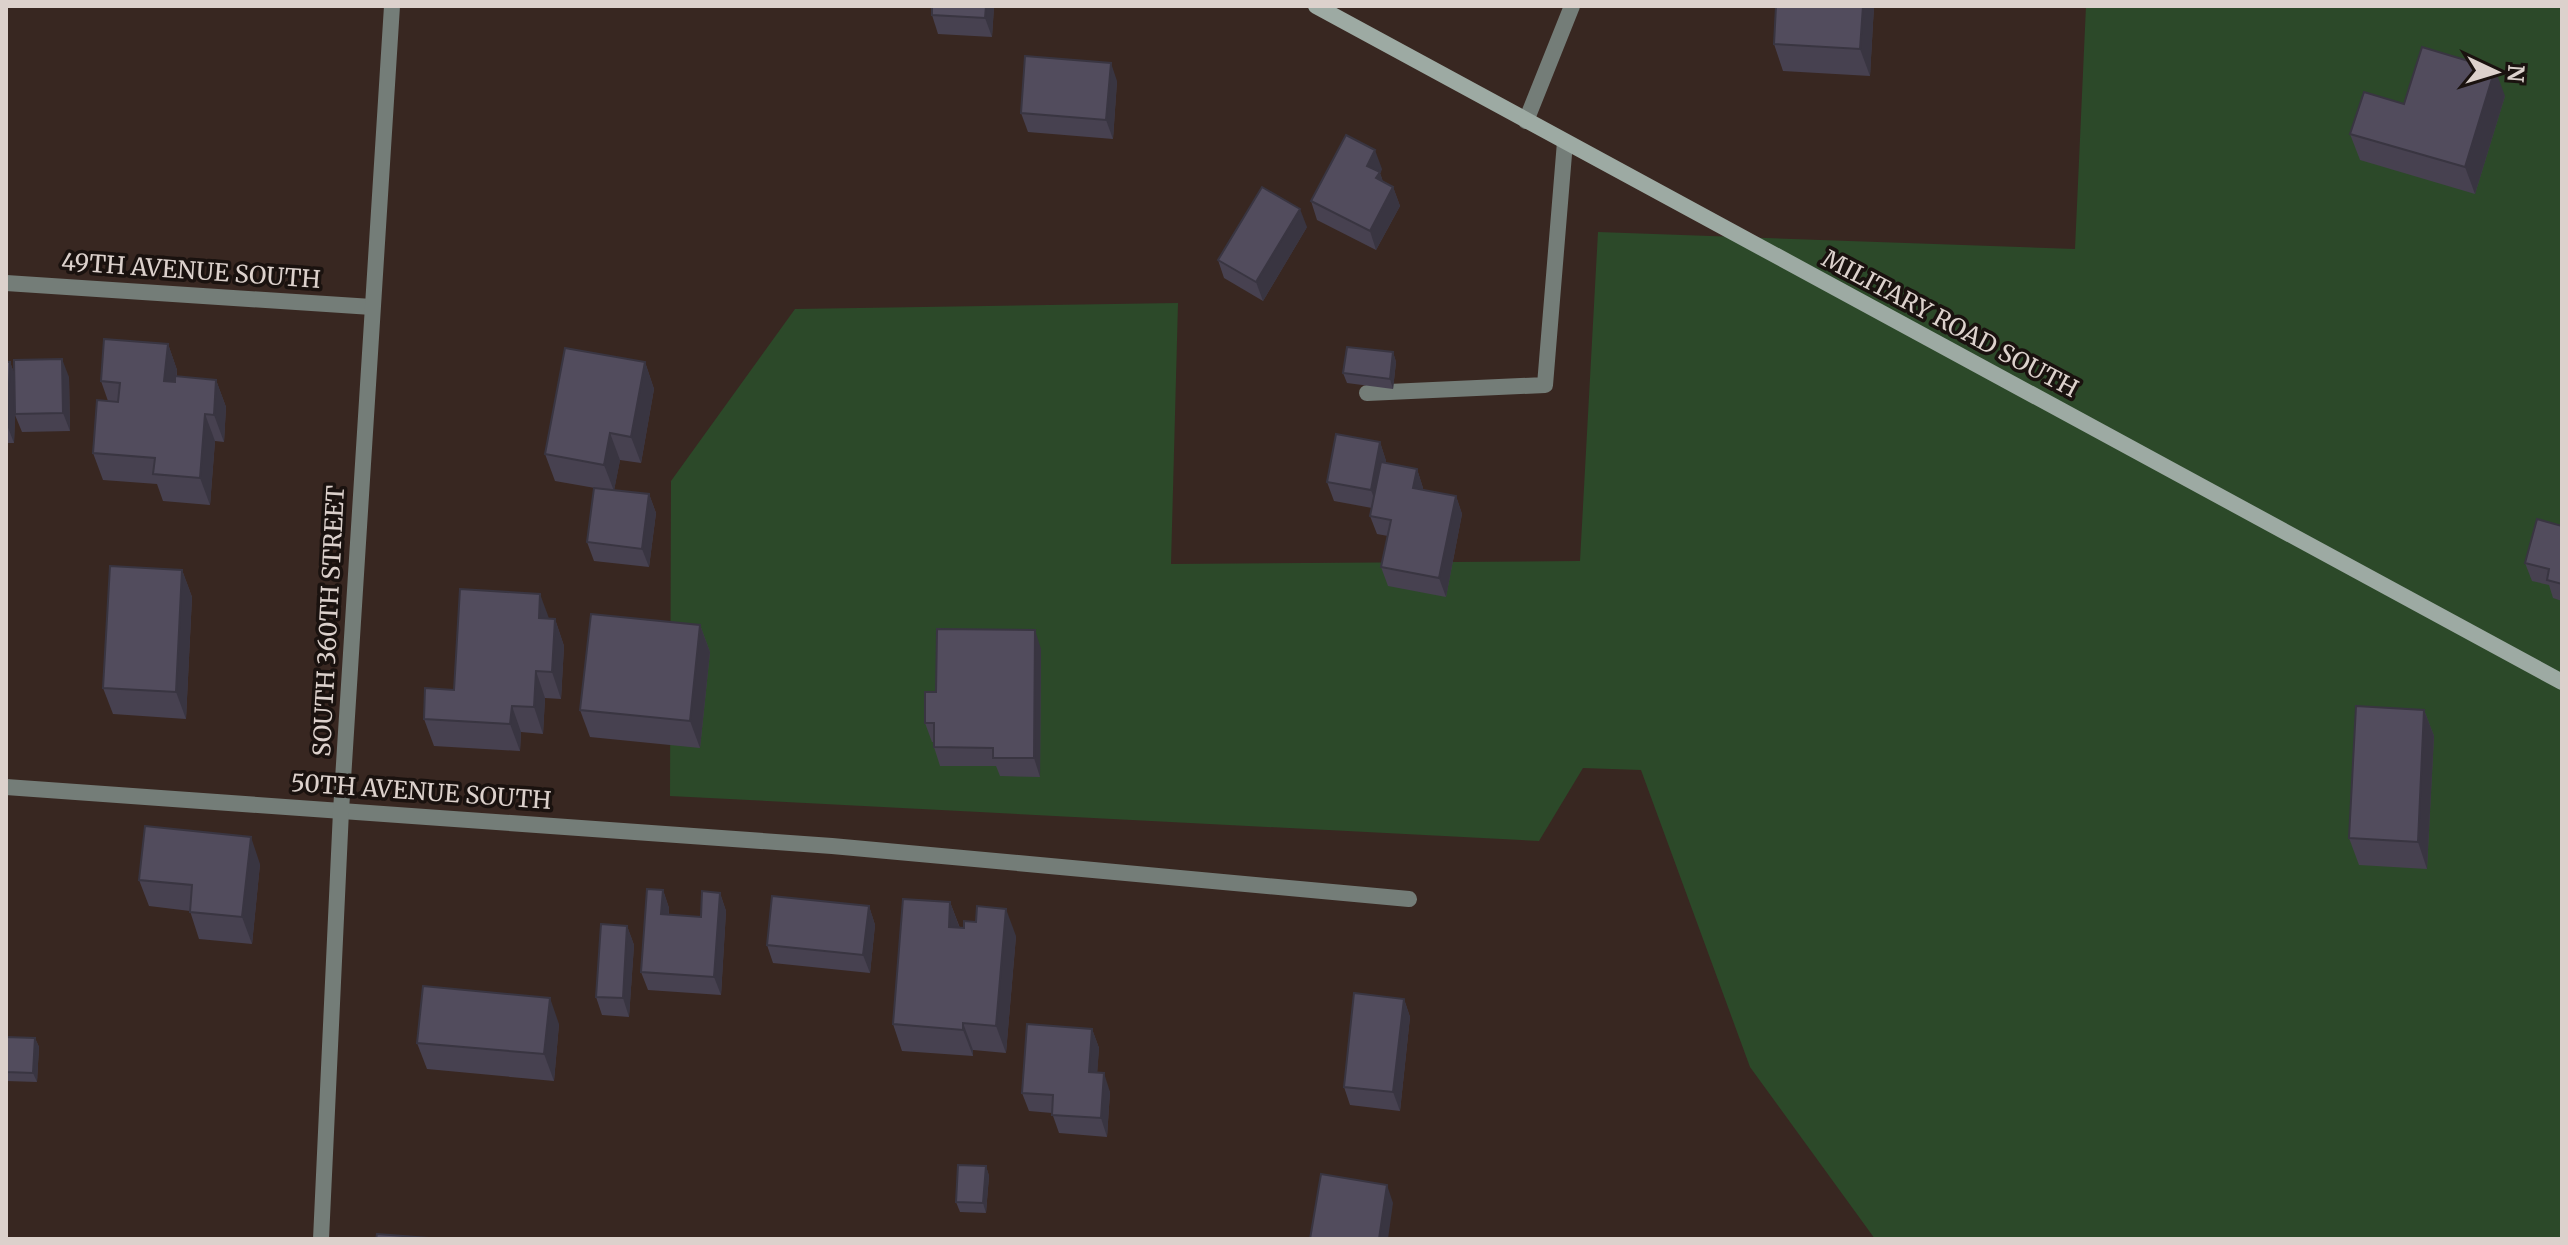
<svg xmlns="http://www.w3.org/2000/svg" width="2568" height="1245" font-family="Merriweather,serif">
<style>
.green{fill:#2c4929}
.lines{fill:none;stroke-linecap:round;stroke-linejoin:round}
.street{stroke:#747d78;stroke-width:16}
.secondary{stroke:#9daaa3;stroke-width:16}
.wall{fill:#474150}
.shaded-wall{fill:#393541}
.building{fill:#524c5d;stroke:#393541;stroke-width:2}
.labels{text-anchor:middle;stroke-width:7;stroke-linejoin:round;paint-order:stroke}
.street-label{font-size:24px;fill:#dcd1cc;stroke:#1a120f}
</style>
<rect width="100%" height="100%" fill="#382721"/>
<polygon class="green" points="2086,6 2562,6 2562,1239 1875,1239 1750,1067 1641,770 1583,768 1539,841 670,796 671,481 795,309 1178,303 1171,564 1580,561 1598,232 2075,249"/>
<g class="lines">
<g class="street">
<polyline points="1526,121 1572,6"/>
<polyline points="6,283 372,307"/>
<polyline points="1367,393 1545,385 1565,142"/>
<polyline points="6,787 832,846 1409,899"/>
<polyline points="321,1239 341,811 392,6"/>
</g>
<polyline class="secondary" points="1316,6 2562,682"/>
</g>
<g class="wall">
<polygon points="994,6 992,37 938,34 932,15"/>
<polygon points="1874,6 1870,76 1783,71 1774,44"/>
<polygon points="1117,81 1113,139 1028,132 1021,113"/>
<polygon points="2505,96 2475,194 2360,160 2350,134 2404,104"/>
<polygon points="1382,169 1380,173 1383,182 1393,187 1400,206 1376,250 1317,220 1311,201"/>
<polygon points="1307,227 1263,301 1224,278 1218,260"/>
<polygon points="168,344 177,370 177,377 216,380 226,407 224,442 215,441 210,505 163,501 157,484 103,480 93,453 108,401 101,381"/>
<polygon points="1393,352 1396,362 1393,389 1347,383 1343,373"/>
<polygon points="6,362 10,362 14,373 69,377 70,431 22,432 15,415 14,443 6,443"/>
<polygon points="645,362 654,389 641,463 620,460 614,490 649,494 656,513 649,567 594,561 587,542 595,488 555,481 545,454"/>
<polygon points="1380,442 1386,461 1386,463 1417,469 1423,488 1423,490 1456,496 1462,514 1446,597 1388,586 1381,567 1388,536 1377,534 1370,516 1372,508 1334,501 1327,482"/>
<polygon points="2562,526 2562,601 2553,598 2549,585 2532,581 2525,563"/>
<polygon points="182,570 192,597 186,719 113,714 103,688"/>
<polygon points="549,619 555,619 564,646 561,699 545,698 543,734 521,732 520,751 434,746 424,719 454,690"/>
<polygon points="700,625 710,652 700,748 590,737 580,710"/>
<polygon points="1041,649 1040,777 1000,776 996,766 940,766 934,747 934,742 932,742 925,723 936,692"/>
<polygon points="2424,710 2434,736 2427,869 2359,865 2349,838"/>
<polygon points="260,864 252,944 199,939 190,911 149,906 139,880"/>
<polygon points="663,890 669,908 669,915 701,917 720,893 726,911 721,995 648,990 641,972"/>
<polygon points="950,902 960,928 1016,936 1006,1053 973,1050 973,1056 902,1051 893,1024"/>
<polygon points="869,906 875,925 870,973 773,963 767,945"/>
<polygon points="627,926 634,945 629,1017 602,1015 596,997"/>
<polygon points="1404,999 1410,1017 1400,1111 1350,1105 1344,1087"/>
<polygon points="559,1024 554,1081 427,1069 417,1043"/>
<polygon points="1092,1029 1099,1048 1097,1073 1110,1092 1107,1137 1059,1133 1052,1113 1029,1111 1022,1093"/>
<polygon points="6,1037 35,1038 39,1047 37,1082 6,1081"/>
<polygon points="986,1166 989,1176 986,1213 960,1212 956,1202"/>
</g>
<g class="shaded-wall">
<polygon points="986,6 994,6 992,37 985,18"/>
<polygon points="1863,6 1874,6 1870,76 1860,49"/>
<polygon points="1111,63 1117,81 1113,139 1106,120"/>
<polygon points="2495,69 2505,96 2475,194 2465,167"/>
<polygon points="1375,150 1382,169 1380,173 1386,190 1367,166"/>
<polygon points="1393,187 1400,206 1376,250 1370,231"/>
<polygon points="1300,209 1307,227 1263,301 1256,282"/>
<polygon points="168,344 177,370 174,407 164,381"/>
<polygon points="1393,352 1396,362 1393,389 1390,379"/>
<polygon points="62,359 69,377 70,431 63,413"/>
<polygon points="10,362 17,381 14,443 7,425"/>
<polygon points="645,362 654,389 641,463 631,437"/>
<polygon points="216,380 226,407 224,442 214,415"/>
<polygon points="205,414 215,441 210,505 200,478"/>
<polygon points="610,433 620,460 614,491 604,465"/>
<polygon points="1380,442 1386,461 1378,509 1371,490"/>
<polygon points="1417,469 1423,488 1419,506 1413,488"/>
<polygon points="649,494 656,513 649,567 642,549"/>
<polygon points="1456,496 1462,514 1446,597 1439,578"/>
<polygon points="182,570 192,597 186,719 176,692"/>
<polygon points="540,594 550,621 539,618"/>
<polygon points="555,619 564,646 561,699 552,672"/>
<polygon points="700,625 710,652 700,748 690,721"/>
<polygon points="1035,630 1041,649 1040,777 1034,758"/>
<polygon points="536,671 545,698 543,734 534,707"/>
<polygon points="512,706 521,732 520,751 510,724"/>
<polygon points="2424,710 2434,736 2427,869 2418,842"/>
<polygon points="251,837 260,864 252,944 242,917"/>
<polygon points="663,890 669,908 668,933 661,914"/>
<polygon points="720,893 726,911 721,995 714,977"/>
<polygon points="950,902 960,929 949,927"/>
<polygon points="869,906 875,925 870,973 863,955"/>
<polygon points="1006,909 1016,936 1006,1053 996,1026"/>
<polygon points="627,926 634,945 629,1017 623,998"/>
<polygon points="550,998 559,1024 554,1081 544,1054"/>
<polygon points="1404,999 1410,1017 1400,1111 1393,1092"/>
<polygon points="963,1023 973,1050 973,1056 963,1030"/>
<polygon points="1092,1029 1099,1048 1096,1091 1089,1072"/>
<polygon points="35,1038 39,1047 37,1082 33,1073"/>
<polygon points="1104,1073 1110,1092 1107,1137 1101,1118"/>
<polygon points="986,1166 989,1176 986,1213 983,1203"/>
<polygon points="1387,1185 1393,1203 1388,1239 1379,1239"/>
</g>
<g class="building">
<polygon points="932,6 986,6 985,18 932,15"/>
<polygon points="1776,6 1863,6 1860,49 1774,44"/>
<polygon points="2422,47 2495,69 2465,167 2350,134 2364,92 2404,104"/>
<polygon points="1025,56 1111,63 1106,120 1021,113"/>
<polygon points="1346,135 1375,150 1367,166 1380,172 1376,178 1393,187 1370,231 1311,201"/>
<polygon points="1262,187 1300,209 1256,282 1218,260"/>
<polygon points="104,339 168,344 164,381 175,382 175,376 216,380 214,415 205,414 200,478 153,474 155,458 93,453 97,400 118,402 120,383 101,381"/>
<polygon points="1347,347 1393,352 1390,379 1343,373"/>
<polygon points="565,348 645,362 631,437 610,433 604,465 545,454"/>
<polygon points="62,359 63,413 15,414 14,360"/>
<polygon points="6,362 10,362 7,425 6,425"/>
<polygon points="1336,434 1380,442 1371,490 1327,482"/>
<polygon points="1381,462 1417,469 1413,488 1456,496 1439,578 1381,567 1391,520 1370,516"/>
<polygon points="594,488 649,494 642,549 587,542"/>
<polygon points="2537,519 2562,526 2562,584 2547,580 2549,569 2525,563"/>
<polygon points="110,566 182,570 176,692 103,688"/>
<polygon points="460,589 540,594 539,618 555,619 552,672 536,671 534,707 512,706 510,724 424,719 425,688 454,690"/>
<polygon points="591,614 700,625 690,721 580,710"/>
<polygon points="937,629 1035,630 1034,758 993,758 993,748 934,747 934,723 925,723 925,692 936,692"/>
<polygon points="2356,706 2424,710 2418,842 2349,838"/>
<polygon points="145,826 251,837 242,917 190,912 192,885 139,880"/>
<polygon points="647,889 663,890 661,914 701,917 702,891 720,893 714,977 641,972"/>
<polygon points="772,896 869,906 863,955 767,945"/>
<polygon points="903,899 950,902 949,927 964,928 964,921 976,922 977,906 1006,909 996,1026 963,1023 963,1030 893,1024"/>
<polygon points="601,924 627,926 623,998 596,997"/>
<polygon points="423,986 550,998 544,1054 417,1043"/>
<polygon points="1354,993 1404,999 1393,1092 1344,1087"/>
<polygon points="1027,1024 1092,1029 1089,1072 1104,1073 1101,1118 1052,1115 1053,1095 1022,1093"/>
<polygon points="6,1037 35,1038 33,1073 6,1072"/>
<polygon points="958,1165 986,1166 983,1203 956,1202"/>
<polygon points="1321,1174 1387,1185 1379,1239 1310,1239"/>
<polygon points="377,1234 442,1239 376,1239"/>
</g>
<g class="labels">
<g class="street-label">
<text transform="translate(191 271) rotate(4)" y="8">49TH AVENUE SOUTH</text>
<text transform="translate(1950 324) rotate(28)" y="8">MILITARY ROAD SOUTH</text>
<text transform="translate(329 621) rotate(-87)" y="8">SOUTH 360TH STREET</text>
<text transform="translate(421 792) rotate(4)" y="8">50TH AVENUE SOUTH</text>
</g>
</g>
<rect width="2568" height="1245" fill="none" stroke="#dcd1cc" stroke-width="16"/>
<g transform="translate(2496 72) rotate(94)" stroke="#1a120f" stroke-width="6" paint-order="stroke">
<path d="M0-6L14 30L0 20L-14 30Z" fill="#dcd1cc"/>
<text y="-12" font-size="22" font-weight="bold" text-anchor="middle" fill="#dcd1cc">N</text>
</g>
</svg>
